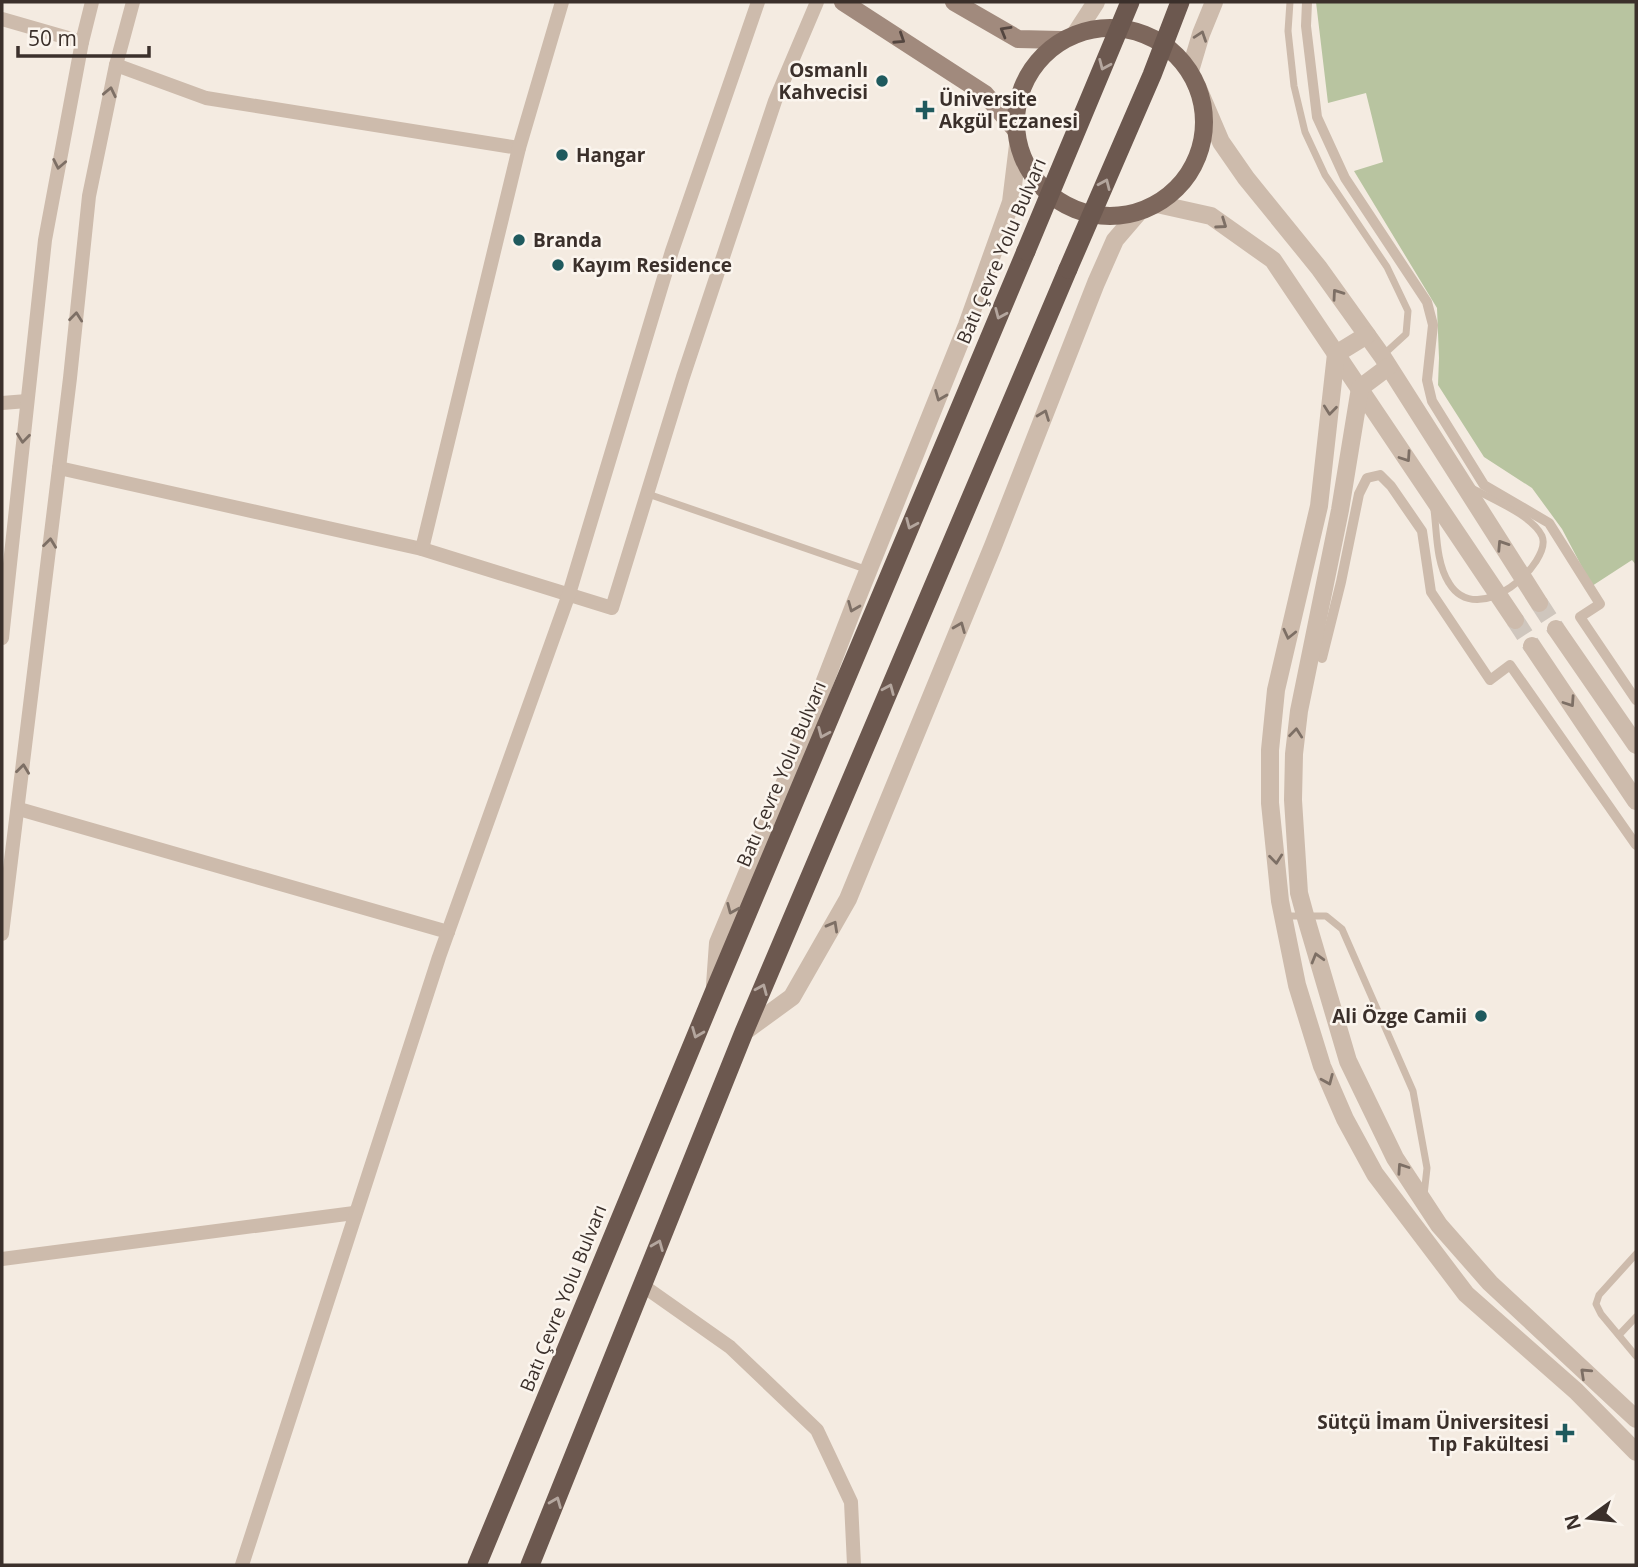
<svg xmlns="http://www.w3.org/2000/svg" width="1638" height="1567" font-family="'Open Sans',sans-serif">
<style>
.green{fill:#b8c4a0}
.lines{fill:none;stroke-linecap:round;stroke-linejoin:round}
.tertiary-tunnel{stroke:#cfc6bd;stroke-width:18;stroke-dasharray:18 9;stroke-linecap:butt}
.service{stroke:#cdbbac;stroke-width:7}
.pedestrian{stroke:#cdbbac;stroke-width:10}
.minor{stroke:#cdbbac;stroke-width:14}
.tertiary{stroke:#cdbbac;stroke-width:18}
.secondary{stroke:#a18a7d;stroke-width:18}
.primary{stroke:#7d675c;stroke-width:18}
.trunk{stroke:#6c584f;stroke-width:19}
.trunk-bridge{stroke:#6c584f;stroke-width:19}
.oneway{stroke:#544640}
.oneway2{stroke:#7d6f65}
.oneway3{stroke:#b4a69e}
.poi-dot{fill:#1f5a5e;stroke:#fbf5ee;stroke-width:2.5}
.labels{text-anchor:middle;stroke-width:5;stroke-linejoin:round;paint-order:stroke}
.poi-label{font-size:19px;font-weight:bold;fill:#3b302b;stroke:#fbf5ee;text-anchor:start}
.street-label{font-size:19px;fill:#3b302b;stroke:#fbf5ee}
</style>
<rect width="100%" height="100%" fill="#f4ebe1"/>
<polygon class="green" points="1316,2 1636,2 1636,565 1632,560 1592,586 1562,529 1532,488 1484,457 1438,385 1439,358 1437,308 1354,171 1383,162 1366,93 1328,103"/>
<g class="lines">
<g class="tertiary-tunnel">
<polyline points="1539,603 1556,629"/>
<polyline points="1515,620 1532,646"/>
</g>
<g class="service">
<polyline points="1290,2 1288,31 1294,86 1305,132 1325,175 1387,267 1408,311 1406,334 1382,356"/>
<polyline points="648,494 868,570"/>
<path d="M1434,510C1437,533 1436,563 1449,583C1478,631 1553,562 1542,536C1532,515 1491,499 1472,488"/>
<polyline points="1284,916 1326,916 1342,929 1413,1091 1427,1168 1424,1195"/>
<polyline points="1636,1254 1599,1295 1596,1304 1601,1314 1636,1356"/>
<polyline points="1619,1335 1636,1317"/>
</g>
<g class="pedestrian">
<polyline points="1307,2 1306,26 1317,117 1345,178 1427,302 1433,325 1427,380 1432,401 1484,485 1549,523 1600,604 1580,617 1636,700"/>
<polyline points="1322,658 1341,582 1359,494 1367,478 1380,475 1391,486 1422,531 1431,592 1490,680 1510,665 1636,845"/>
</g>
<g class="minor">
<polyline points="2,19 82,42"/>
<polyline points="116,65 206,98 519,148"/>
<polyline points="2,403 27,401"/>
<polyline points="59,468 422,549 612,608 683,377 775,101 817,2"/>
<polyline points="422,549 519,148 562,2"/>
<polyline points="2,638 45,240 82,42 92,2"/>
<polyline points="19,809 448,932"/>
<polyline points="2,934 70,378 89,196 116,65 133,2"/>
<polyline points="2,1259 354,1213"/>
<polyline points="642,1285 730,1347 817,1430 851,1502 854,1565"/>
<polyline points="242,1565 439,957 569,594 672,251 758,2"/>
</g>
<g class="tertiary">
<polyline points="1076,33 1096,2"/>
<polyline points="1190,71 1201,34 1214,2"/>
<polyline points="1197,86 1221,142 1246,178 1319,268 1382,356 1539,603"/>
<polyline points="1157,204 1211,216 1273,260 1515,620"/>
<polyline points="1367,335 1336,354 1319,506 1276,690 1270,750 1270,803 1280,901 1297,985 1322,1066 1345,1119 1375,1174 1466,1294 1576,1391 1636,1452"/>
<polyline points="1388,367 1360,388 1340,510 1299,711 1294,754 1293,800 1299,893 1305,915 1348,1061 1395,1158 1439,1225 1490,1283 1636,1419"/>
<polyline points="1556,629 1636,745"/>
<polyline points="1532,646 1636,801"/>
<polyline points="715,985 718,943 796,756 854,606 967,325 1011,202 1018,145"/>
<polyline points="744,1032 792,997 848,899 993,546 1096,283 1115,240 1139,212"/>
</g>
<g class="secondary">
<polyline points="843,2 985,94 1015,129"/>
<polyline points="954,2 1018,39 1061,40"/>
</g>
<circle class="primary" cx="1110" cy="122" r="94"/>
<g class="trunk">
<polyline points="477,1565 715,990 1026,251"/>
<polyline points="530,1565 744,1032 1068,269"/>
</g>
<g class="trunk-bridge">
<polyline points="1026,251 1130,2"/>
<polyline points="1068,269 1152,75 1180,2"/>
</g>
</g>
<defs><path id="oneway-chevron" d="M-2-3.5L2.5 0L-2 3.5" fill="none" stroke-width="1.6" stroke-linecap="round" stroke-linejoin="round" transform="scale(1.75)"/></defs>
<g class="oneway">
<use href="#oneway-chevron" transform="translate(1005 31) rotate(-150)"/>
<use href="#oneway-chevron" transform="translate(900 39) rotate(33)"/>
</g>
<g class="oneway2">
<use href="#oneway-chevron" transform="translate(1201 36) rotate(-71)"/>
<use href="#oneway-chevron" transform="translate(110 92) rotate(-78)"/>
<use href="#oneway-chevron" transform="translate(59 164) rotate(101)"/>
<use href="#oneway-chevron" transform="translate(1222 224) rotate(35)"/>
<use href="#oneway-chevron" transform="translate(1337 294) rotate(-125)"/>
<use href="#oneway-chevron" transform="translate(76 317) rotate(-84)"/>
<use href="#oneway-chevron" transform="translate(940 396) rotate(112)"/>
<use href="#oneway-chevron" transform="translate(1330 410) rotate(96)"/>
<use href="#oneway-chevron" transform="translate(1044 415) rotate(-69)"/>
<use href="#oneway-chevron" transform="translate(23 438) rotate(96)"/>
<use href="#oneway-chevron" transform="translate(1406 457) rotate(56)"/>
<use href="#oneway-chevron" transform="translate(50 543) rotate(-83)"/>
<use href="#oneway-chevron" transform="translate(1502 545) rotate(-123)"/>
<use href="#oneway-chevron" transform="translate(853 607) rotate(112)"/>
<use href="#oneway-chevron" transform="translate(960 627) rotate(-68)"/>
<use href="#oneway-chevron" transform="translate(1289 634) rotate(103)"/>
<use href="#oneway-chevron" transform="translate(1570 702) rotate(56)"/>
<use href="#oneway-chevron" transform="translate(1296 733) rotate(-84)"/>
<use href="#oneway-chevron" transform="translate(23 769) rotate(-83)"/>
<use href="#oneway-chevron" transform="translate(1276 859) rotate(84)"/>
<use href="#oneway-chevron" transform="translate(732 909) rotate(113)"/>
<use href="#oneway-chevron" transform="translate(833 926) rotate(-61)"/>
<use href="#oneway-chevron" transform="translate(1317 958) rotate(-106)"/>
<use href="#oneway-chevron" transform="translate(1328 1080) rotate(67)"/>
<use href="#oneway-chevron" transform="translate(1402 1168) rotate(-124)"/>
<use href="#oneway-chevron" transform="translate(1585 1373) rotate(-137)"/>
</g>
<g class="oneway3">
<use href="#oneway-chevron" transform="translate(1104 65) rotate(113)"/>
<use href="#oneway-chevron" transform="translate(1105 184) rotate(-66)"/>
<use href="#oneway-chevron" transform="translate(1000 314) rotate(113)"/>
<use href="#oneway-chevron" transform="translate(911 524) rotate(113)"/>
<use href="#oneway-chevron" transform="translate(889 689) rotate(-67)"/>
<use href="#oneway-chevron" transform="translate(823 733) rotate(113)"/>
<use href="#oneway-chevron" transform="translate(762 989) rotate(-67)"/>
<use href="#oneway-chevron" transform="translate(697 1033) rotate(112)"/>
<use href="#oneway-chevron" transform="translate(658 1245) rotate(-68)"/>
<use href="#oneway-chevron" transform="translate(556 1502) rotate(-68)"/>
</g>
<g class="poi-dot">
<circle cx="882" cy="81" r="7"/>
<path d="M921.5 99.5h7v7h7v7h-7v7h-7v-7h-7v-7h7z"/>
<circle cx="562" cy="155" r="7"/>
<circle cx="519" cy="240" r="7"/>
<circle cx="558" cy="265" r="7"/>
<circle cx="1481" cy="1016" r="7"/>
<path d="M1561.5 1422.5h7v7h7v7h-7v7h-7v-7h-7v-7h7z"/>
</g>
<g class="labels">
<g class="poi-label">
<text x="868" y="77" text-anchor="end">Osmanlı<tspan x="868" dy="22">Kahvecisi</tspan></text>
<text x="939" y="106">Üniversite<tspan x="939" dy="22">Akgül Eczanesi</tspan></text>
<text x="576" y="162">Hangar</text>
<text x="533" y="247">Branda</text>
<text x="572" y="272">Kayım Residence</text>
<text x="1467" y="1023" text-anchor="end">Ali Özge Camii</text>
<text x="1549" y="1429" text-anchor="end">Sütçü İmam Üniversitesi<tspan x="1549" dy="22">Tıp Fakültesi</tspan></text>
</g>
<g class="street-label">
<text transform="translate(1001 251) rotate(-67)" y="7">Batı Çevre Yolu Bulvarı</text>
<text transform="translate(781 774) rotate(-67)" y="7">Batı Çevre Yolu Bulvarı</text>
<text transform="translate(563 1298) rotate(-68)" y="7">Batı Çevre Yolu Bulvarı</text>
</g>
</g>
<rect width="1638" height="1567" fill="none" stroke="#3b302b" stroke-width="7"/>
<g transform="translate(1589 1518) rotate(255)" stroke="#fbf5ee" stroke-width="5" paint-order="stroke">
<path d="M0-5L12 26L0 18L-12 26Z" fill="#3b302b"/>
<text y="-10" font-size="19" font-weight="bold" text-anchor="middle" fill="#3b302b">N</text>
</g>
<path d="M18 46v10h131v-10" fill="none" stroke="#3b302b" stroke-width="3.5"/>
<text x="28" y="46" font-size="21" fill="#3b302b" stroke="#fbf5ee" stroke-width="5" paint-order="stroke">50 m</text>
</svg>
